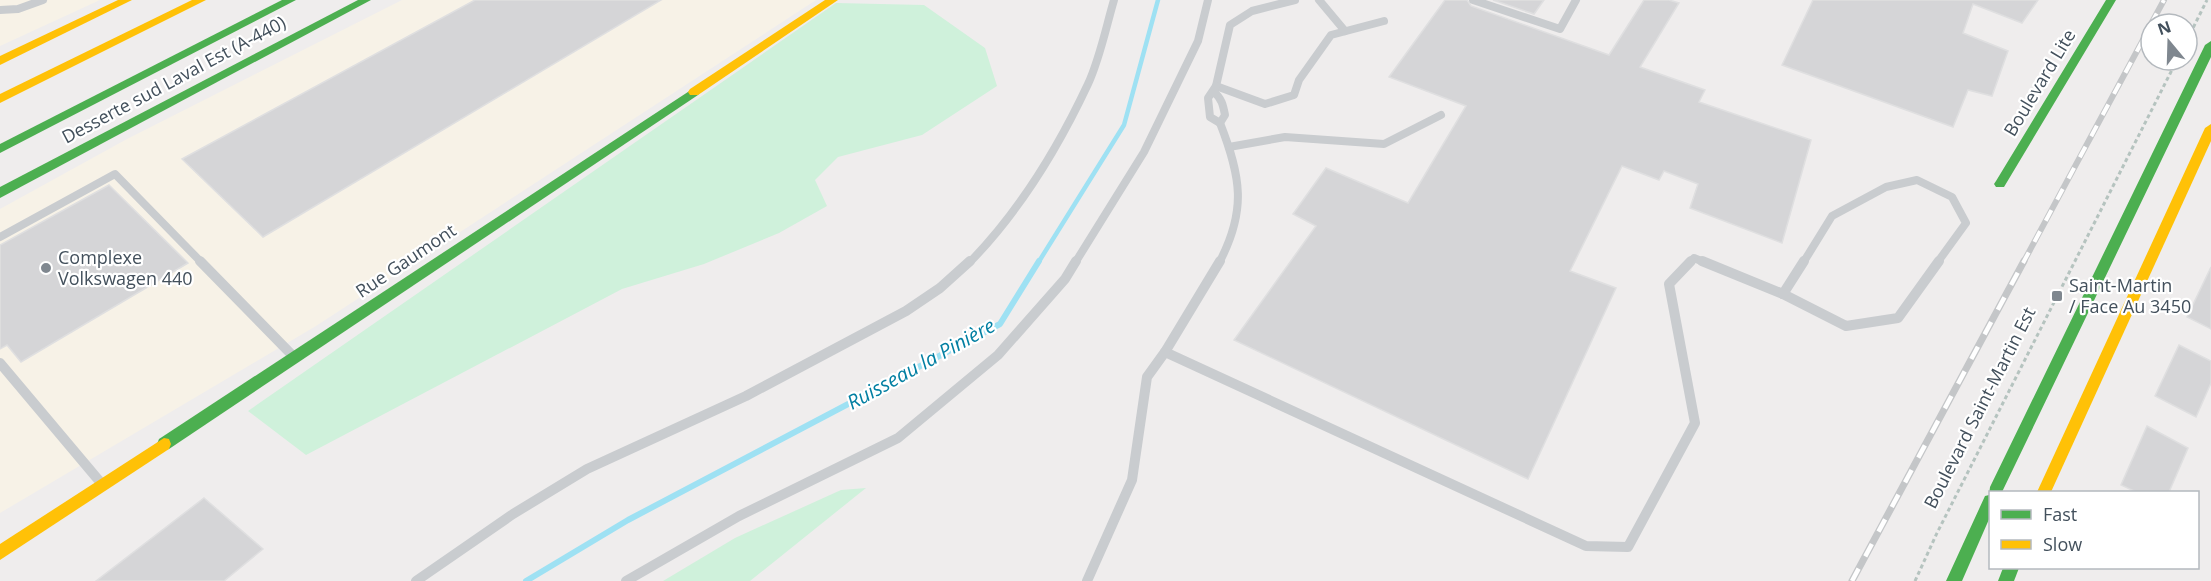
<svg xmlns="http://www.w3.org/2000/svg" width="2211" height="581" font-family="'Open Sans',sans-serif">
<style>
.commercial{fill:#f7f2e7}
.green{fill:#cff1db}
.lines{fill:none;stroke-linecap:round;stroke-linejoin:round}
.stream-far1{stroke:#9ee1f3;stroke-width:4.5}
.stream{stroke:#9ee1f3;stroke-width:6}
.building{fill:#d5d5d7;stroke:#dfdfe0;stroke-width:1.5}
.path{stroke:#b5c3bf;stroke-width:3;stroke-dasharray:4 3;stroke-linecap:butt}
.lane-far1{stroke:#c9cccf;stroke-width:8}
.lane{stroke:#c9cccf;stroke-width:10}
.fast{fill:#4caf50;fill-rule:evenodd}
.slow{fill:#ffc107;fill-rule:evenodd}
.rail-far1-casing{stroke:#c4c6c8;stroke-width:6}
.rail-casing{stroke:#c4c6c8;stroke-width:7}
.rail-far1{stroke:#fff;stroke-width:4;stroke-dasharray:12;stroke-linecap:butt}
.rail{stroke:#fff;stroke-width:4.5;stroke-dasharray:14;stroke-linecap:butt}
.poi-dot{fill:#7f878f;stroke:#fff;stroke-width:2}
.labels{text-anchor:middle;stroke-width:4.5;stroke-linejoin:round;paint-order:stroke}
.street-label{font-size:18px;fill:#43505c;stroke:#fff}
.poi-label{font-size:18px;fill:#43505c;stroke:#fff;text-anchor:start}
.water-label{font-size:20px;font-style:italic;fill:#027fa2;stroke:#fff}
</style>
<rect width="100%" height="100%" fill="#efeded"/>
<g class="commercial">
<polygon points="0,0 100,0 0,46"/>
<polygon points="402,0 816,0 316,326 0,513 0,209 127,139"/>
</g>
<g class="green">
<polygon points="836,3 924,5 985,48 997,86 922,135 838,157 815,180 827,206 779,233 704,264 622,289 306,455 248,411"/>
<polygon points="866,488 750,581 663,581 735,538 841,490"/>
</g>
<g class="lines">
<polyline class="stream-far1" points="1038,263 1124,125 1158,0"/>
<polyline class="stream" points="526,581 628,520 1000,324 1039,261"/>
</g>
<g class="building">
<polygon points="475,0 661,0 263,237 182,159"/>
<polygon points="1445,0 1467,0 1471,6 1609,55 1644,0 1669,0 1679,3 1640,67 1705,90 1699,102 1811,140 1782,243 1690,208 1698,184 1664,171 1659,180 1622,166 1570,271 1616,288 1528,479 1234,340 1316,226 1293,214 1326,168 1408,203 1466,106 1389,77"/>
<polygon points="1493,0 1544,0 1534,14"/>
<polygon points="1813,0 2038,0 2022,23 1973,4 1963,33 2008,51 1992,96 1968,90 1953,127 1782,65"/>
<polygon points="109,185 188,263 21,362 7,345 0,349 0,245"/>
<polygon points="2211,267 2211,329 2187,317"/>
<polygon points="2179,345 2211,361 2211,383 2196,417 2155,396"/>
<polygon points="2147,426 2188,448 2169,492 2136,492 2121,485"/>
<polygon points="204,498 263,549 224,581 96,581"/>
</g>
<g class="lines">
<g class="path">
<polyline points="2187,40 2207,0"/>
<polyline points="1915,581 1937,533 2177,60"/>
</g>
<g class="lane-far1">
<polyline points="1295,0 1252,11 1230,25 1216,86 1265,104 1294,95 1299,80 1331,35 1384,21"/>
<polyline points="1319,0 1345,31"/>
<polyline points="1473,0 1560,29 1576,0"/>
<polyline points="0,10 18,9 43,0"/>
<path d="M1214,92C1222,99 1223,105 1225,115L1220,123L1210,117L1208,98L1216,86"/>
<polyline points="1229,147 1285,137 1384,144 1441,115"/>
<polyline points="0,237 115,174 202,263"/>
<path d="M969,263C1019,212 1058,148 1088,84C1100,58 1106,27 1114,0"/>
<polyline points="1075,263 1144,152 1198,41 1208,0"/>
<path d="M1219,263C1247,210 1241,177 1220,123"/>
<polyline points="1689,263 1694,258 1706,263"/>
<polyline points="1803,263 1832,216 1886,187 1917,180 1952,197 1966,223 1937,263"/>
</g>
<g class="lane">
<polyline points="200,261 293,356"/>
<polyline points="1220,261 1165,352 1586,546 1628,547 1695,423 1669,284 1691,261"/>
<polyline points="1702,261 1783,294"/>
<polyline points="1783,294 1846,326 1898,318 1939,261"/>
<polyline points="1783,294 1804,261"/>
<polyline points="0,363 101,483"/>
<polyline points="416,581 513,514 587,469 746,396 906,311 940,288 970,261"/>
<polyline points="626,581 739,516 898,438 998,355 1065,279 1076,261"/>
<polyline points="1087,581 1132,480 1147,377 1165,352"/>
</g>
<g class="fast">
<polygon points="282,0 296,0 0,153 0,144"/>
<polygon points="358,0 371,0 0,198 0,187"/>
<polygon points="2106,0 2116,0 2004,187 1996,187 1994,184 1996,181"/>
<polygon points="2211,41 2211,57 2002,492 1990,492 1990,517 1962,581 1946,581 1985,496 1989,495 1990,487 2205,45"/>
<polygon points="694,88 700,92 698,95 169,449 164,450 159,449 157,444 159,439"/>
<polygon points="2003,568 2019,568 2014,581 1998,581"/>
</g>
<g class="slow">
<polygon points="118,0 132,0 0,65 0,56"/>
<polygon points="192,0 206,0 0,103 0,94"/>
<polygon points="825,0 838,0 698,95 690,95 688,92 690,89"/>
<polygon points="2211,124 2211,141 2051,492 2037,492 2205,128"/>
<polygon points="164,438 169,439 171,444 169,449 0,560 0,544"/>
</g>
<g class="rail-far1-casing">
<g id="rail-far1">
<polyline points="2151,24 2164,0"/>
<polyline points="2023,263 2151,25"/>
</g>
</g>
<g class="rail-casing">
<polyline id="rail" points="1852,581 2024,261"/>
</g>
<use href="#rail-far1" class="rail-far1"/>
<use href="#rail" class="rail"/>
</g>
<g class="poi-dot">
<circle cx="46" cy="268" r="6"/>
<rect x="2051" y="290" width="12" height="12" rx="3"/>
</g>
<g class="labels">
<g class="street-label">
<text transform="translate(174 80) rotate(-28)" y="6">Desserte sud Laval Est (A-440)</text>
<text transform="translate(2040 83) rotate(-59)" y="6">Boulevard Lite</text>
<text transform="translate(406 261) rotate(-34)" y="6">Rue Gaumont</text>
<text transform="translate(1980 408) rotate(-63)" y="6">Boulevard Saint-Martin Est</text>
</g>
<g class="poi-label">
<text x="58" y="264">Complexe<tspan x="58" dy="21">Volkswagen 440</tspan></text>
<text x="2069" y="292">Saint-Martin<tspan x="2069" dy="21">/ Face Au 3450</tspan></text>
</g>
<g class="water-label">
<text transform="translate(921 364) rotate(-29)" y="7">Ruisseau la Pinière</text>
</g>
</g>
<rect x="1989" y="491" width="210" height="78" fill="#ffffff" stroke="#b4b9be" stroke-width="1.5"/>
<rect x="2001" y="510" width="30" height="9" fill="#4caf50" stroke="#b4b9be" stroke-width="1.5"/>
<text x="2043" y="521" font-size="18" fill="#43505c">Fast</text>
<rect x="2001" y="540" width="30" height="9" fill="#ffc107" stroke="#b4b9be" stroke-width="1.5"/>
<text x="2043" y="551" font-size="18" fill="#43505c">Slow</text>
<g transform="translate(2169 42) rotate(341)"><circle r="28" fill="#ffffff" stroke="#b4b9be" stroke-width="1.5"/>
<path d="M0-4.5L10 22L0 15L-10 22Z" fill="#7f878f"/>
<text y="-9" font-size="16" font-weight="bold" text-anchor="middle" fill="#43505c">N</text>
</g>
</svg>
